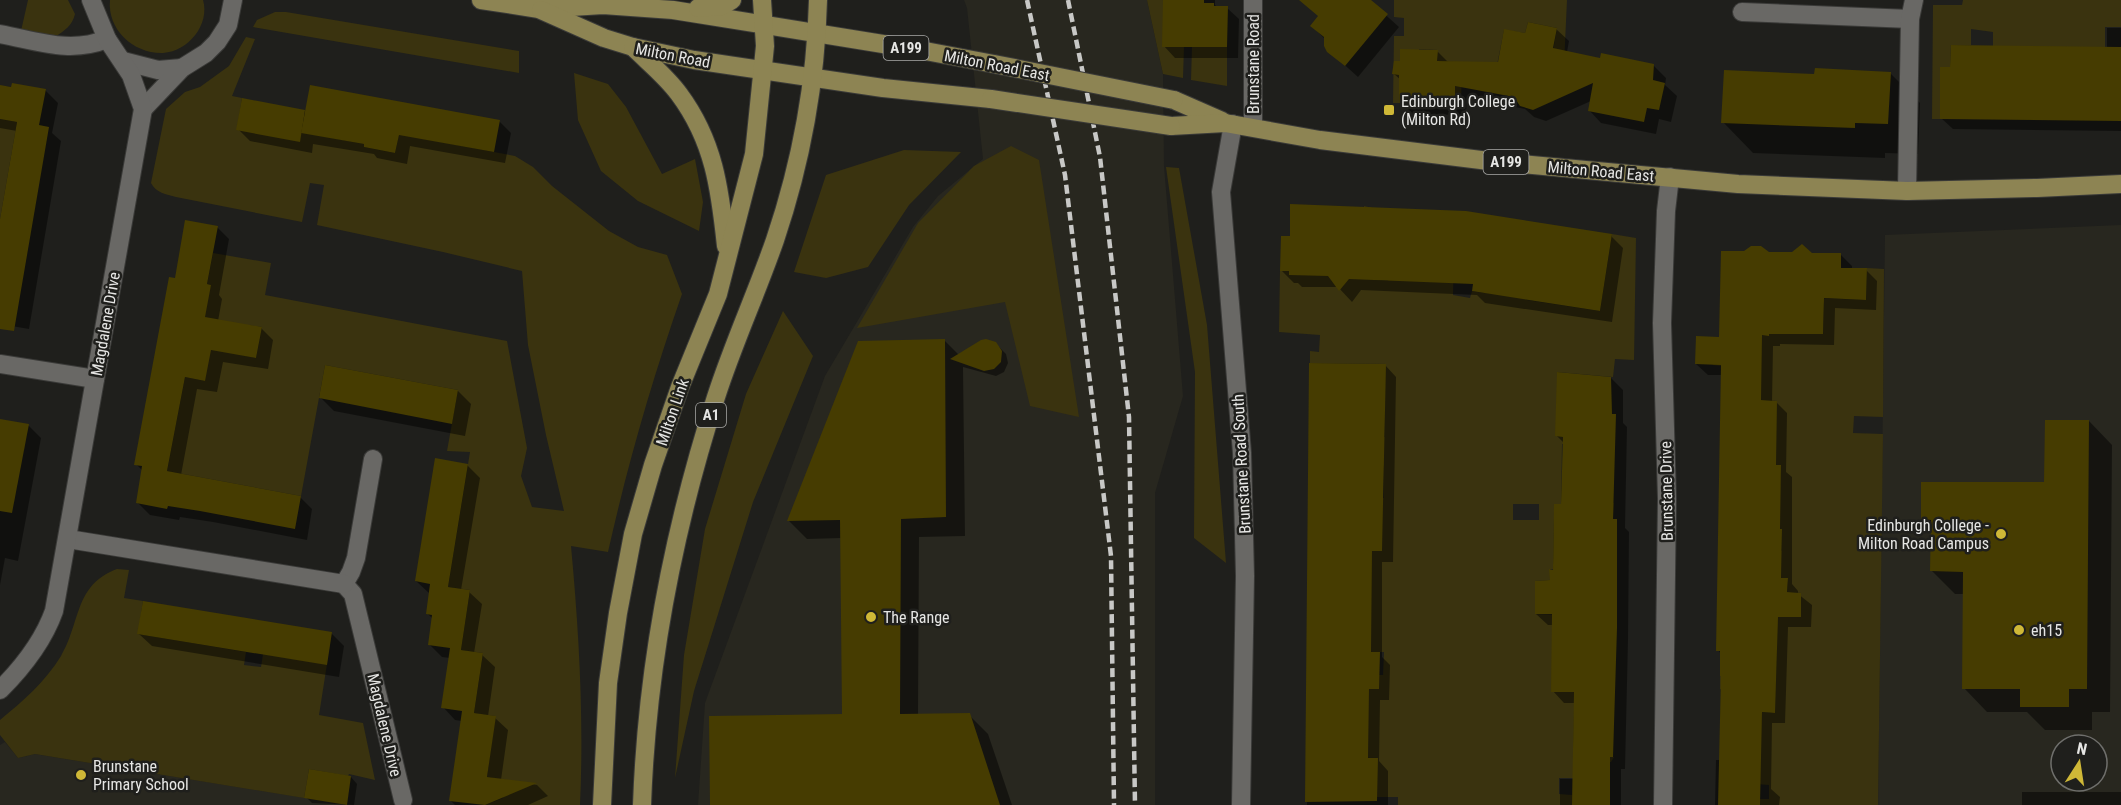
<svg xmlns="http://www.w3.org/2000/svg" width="2121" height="805" font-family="'Roboto Condensed',sans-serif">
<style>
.built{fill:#28271f;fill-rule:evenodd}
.green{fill:#3a330f;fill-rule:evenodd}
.shadow{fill:#0007}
.building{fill:#463c01}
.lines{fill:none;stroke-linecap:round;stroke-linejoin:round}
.street-casing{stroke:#3a3a38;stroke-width:20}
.primary-casing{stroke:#3a3a38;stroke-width:20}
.street{stroke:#696865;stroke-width:18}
.primary{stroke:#8d8453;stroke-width:18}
.rail{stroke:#c8c8c6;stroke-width:4.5;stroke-dasharray:9 4.5;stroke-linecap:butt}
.primary-bridge-casing{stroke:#3a3a38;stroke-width:20;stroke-linecap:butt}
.primary-bridge{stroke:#8d8453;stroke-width:18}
.poi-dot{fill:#cfb837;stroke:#1f1f1c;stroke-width:2}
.labels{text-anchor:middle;stroke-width:5;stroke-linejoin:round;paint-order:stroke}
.shield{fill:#1f1f1c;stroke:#aaaaa8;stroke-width:1.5}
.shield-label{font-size:15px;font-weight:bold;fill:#e6e6e4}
.street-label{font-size:16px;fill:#e6e6e4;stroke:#1f1f1c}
.poi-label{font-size:16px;fill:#e6e6e4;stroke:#1f1f1c;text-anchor:start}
</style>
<rect width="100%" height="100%" fill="#1f1f1c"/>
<g class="built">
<polygon points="964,0 1147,0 1163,74 1164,166 1183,396 1155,493 1155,805 698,805 705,703 825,376 913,227 938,196 983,159 967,8"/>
<path d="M2121,225V805H1878L1885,235ZM2061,745H2097V781H2061Z"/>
<polygon points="5,742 18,758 35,754 349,805 0,805 0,745"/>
</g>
<g class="green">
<path d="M28,0H68L75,14C72,26 65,30 55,37L21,31Z"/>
<path d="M110,0H203C210,24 189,51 163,53C134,54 107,30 110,0Z"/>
<polygon points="1147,0 1168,0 1163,47 1184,47 1183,78 1163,74"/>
<polygon points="1394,0 1567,0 1564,65 1551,62 1557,28 1528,22 1525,33 1504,30 1497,65 1462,64 1461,104 1455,104 1455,62 1437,61 1437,50 1419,49 1419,61 1400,61 1399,103 1393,103 1394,36 1404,36 1404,18 1394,17"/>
<polygon points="1963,0 2121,0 2121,27 2105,27 2105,48 2030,68 2030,46 2011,46 1993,50 1993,32 1971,29 1971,45 1951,45 1950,67 1940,68 1940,119 1932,119 1933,5 1962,5"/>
<polygon points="275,12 286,12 519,51 519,73 253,27 257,20"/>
<path d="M246,37L255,39L232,96L242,98L237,129L301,132L364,144V147L395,153L399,134L515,156L533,167L552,186L609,231L638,247L667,255L682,294C652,380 628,463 608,552L571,546C579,632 584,718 580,805H485L503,798L506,780L487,777L495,716L474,713L483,653L461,650L470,590L448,587L470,452L447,451L458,390L325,365L301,496L167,471L185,377L205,381L194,328L211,285L207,284L213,253L271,263L265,295L507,341L527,448L521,476L532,507L564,511L546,435L528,345L522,271L443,252L317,225L324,185L310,183L302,222L176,197C166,194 156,193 151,183L166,109L185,92L200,87L229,66ZM247,325L262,327L256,358L242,355Z"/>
<polygon points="1192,47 1227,47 1227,86 1191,80"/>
<polygon points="574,73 608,84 626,107 662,174 695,159 703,202 699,231 638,201 601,171 578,120"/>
<polygon points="0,119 17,122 0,219"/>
<polygon points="1011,146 1039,160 1079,417 1030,406 1005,302 857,328 918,223 974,166"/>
<polygon points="904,150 961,152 909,205 868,267 826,278 794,272 826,175"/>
<polygon points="1166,167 1179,168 1207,325 1226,563 1194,538 1195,372"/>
<path d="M1364,206L1377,209L1375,280L1388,281L1389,265L1455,211L1453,295L1470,298L1472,291L1484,293L1487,275L1527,300L1600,311L1612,234L1636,238L1634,360L1615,359L1613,377L1558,372L1573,437L1615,438V446L1562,444L1561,502L1614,503L1613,519L1554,518L1553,564H1577V570L1550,569V580L1535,581V614L1568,615L1551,692H1612L1574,711L1573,757H1614L1611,762H1578V778H1559V794L1572,795V805H1398V797H1377V758L1309,757L1311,688L1378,689L1379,675H1383L1384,652H1347V551H1382V523L1354,498H1384V467L1366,437H1385V364L1310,363V351L1319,352L1320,335L1279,332L1280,271H1289V275H1302L1331,262V280L1335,285L1343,286L1348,263L1362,276ZM1513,504H1539V520H1513Z"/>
<polygon points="1771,252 1789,252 1804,334 1823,334 1824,303 1817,298 1866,300 1867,268 1884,269 1883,417 1854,416 1853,433 1883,434 1878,805 1755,805 1756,799 1769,799 1769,785 1756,784 1762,712 1774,713 1720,689 1720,676 1776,677 1777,631 1720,616 1801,616 1801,593 1787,592 1788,579 1758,578 1720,550 1782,551 1782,530 1778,529 1781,465 1771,465 1777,401 1761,400 1761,375 1721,374 1721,366 1713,365 1714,337 1736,338 1736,334 1769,335"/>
<polygon points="783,311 813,356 753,502 694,691 675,778 684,655 705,529 746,394"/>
<path d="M117,569L129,570L124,598L143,601L138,634L246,652L244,665L261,667L263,654L327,664L319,715L363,723L375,780L349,774L348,776L309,769L304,798L35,754L18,758L0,735V720C23,701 45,682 61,656C81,622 74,585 117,569Z"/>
</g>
<g class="shadow">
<polygon points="1169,0 1215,0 1215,5 1217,7 1227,8 1239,19 1238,58 1175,58 1164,46"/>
<polygon points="1314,0 1369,0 1399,27 1358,77 1329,51 1325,39 1312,26 1319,17"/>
<polygon points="2107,28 2121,28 2121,131 1953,129 1941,118 2107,49"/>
<polygon points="1556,29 1569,41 1567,52 1601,60 1654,66 1666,78 1665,85 1677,96 1671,122 1659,119 1656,134 1601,123 1589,110 1591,101 1546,121 1534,117 1525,109 1467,97 1466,115 1413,114 1400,102 1401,80 1394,74 1437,51 1449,63 1499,63 1527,35"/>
<polygon points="1890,73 1920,103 1918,154 1885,153 1885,158 1753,153 1723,122 1816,75"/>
<polygon points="0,86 45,90 58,103 52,133 61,141 29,329 0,324 0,228 17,131 0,128"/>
<polygon points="305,111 307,113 499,121 511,133 505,163 410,146 407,164 377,158 374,154 313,144 312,153 250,141 238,129"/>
<polygon points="217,227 229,239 219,295 222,299 218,321 261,328 273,340 268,369 223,362 217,392 197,389 181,475 300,497 312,509 307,540 213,522 180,517 179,520 150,515 137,502 143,471 136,464 176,280"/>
<polygon points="1611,236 1623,248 1612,322 1485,303 1477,295 1361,290 1352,302 1338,287 1302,287 1298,283 1294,283 1282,271"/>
<polygon points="1768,253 1841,255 1852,266 1852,269 1866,270 1877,281 1876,310 1835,308 1834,345 1780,344 1780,346 1773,346 1772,402 1776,402 1787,413 1786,472 1792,477 1792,584 1798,591 1798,594 1812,605 1811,627 1788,627 1785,723 1772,723 1771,789 1780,797 1779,805 1715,805 1716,760 1721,760 1722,655 1718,650 1722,375 1708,375 1696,364 1720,338"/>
<polygon points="944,340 959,355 999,347 1006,354 1008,363 1004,372 996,376 963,367 965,536 919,537 918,715 969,715 988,734 1012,805 711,805 844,716 842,538 807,539 788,520"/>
<polygon points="1310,364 1385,365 1396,377 1393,562 1382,562 1382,657 1390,665 1389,700 1380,700 1379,761 1388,771 1388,805 1307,805"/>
<polygon points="1611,378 1623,390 1623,423 1627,427 1625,528 1629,532 1628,640 1625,769 1621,769 1621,805 1560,805 1560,779 1574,779 1575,703 1564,703 1553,691 1554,625 1548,625 1536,614 1554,571 1562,506 1564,443 1557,436"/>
<polygon points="458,391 471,404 465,436 334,411 321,398"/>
<polygon points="0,421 29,426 41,438 18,561 5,558 0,585"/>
<polygon points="2089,421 2112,445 2110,712 2092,712 2092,730 2045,730 2027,712 1987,712 1964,688 1965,594 1955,594 1932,571 1932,529 1922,519 2046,484"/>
<polygon points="467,465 480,478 461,590 469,592 482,604 474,653 482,655 495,667 488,716 495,718 508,730 501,780 537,785 548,796 528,805 455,805 451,801 462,721 455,720 443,707 450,658 442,657 429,644 433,619 427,613 430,594 416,581"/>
<polygon points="331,633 344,646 339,677 152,646 139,634"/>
<polygon points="351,777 357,784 354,805 312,803 306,797"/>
<rect x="2022" y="792" width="99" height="13"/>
</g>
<g class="building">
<polygon points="1163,0 1204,0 1204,3 1214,3 1214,6 1228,6 1227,47 1162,47"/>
<polygon points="1299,0 1371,0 1388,14 1345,66 1327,52 1324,46 1324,37 1310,26 1318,16"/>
<polygon points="1528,22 1557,28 1553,48 1600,58 1601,53 1654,64 1653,80 1665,83 1659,110 1647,108 1644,122 1588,111 1593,83 1533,110 1520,106 1514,97 1455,86 1455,104 1399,103 1399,75 1392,74 1394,61 1400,61 1400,49 1438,50 1437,61 1498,62 1504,29 1525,33"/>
<polygon points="1951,45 2121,47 2121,121 1940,119 1940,67 1950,67"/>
<polygon points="1815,68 1891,72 1888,124 1855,123 1855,128 1721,123 1724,70 1814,74"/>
<polygon points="12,83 46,89 39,125 49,127 14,331 0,329 0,219 17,122 0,119 0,85 11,87"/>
<polygon points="310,85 500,120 494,152 399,135 395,153 364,147 364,144 301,133"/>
<polygon points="242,98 305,110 300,142 236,130"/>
<polygon points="1290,204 1466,211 1612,234 1600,311 1472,291 1473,284 1349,279 1339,291 1328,276 1289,275 1289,271 1280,271 1281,236 1290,236"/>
<polygon points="185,220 218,226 207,284 211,285 205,317 262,327 256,358 211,350 205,381 185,377 167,471 301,496 295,529 200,511 168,506 167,509 136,503 142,466 134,465 169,277 175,278"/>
<polygon points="1802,244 1812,253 1841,253 1841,268 1867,268 1866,300 1824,298 1823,334 1769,334 1769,336 1762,335 1761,400 1777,401 1776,465 1781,465 1780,529 1782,529 1781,578 1788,578 1787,592 1801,593 1801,617 1778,617 1775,713 1762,712 1760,805 1718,805 1721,676 1720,676 1720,651 1716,651 1721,365 1695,364 1696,336 1719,337 1721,251 1744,251 1751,246 1761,246 1769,252 1792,252"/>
<polygon points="945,339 946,517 901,519 900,714 970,713 1000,805 710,805 709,716 842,714 840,520 787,521 858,341"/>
<polygon points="986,339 996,342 1002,351 1001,362 994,369 984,371 950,359 981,340"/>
<polygon points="1309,363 1386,364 1382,551 1372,551 1371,652 1380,652 1379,689 1369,689 1368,758 1378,758 1377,801 1305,802"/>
<polygon points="325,365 458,390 452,424 319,398"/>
<polygon points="1557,372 1611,377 1612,414 1616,414 1613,519 1617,519 1617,628 1613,757 1610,757 1610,805 1572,805 1574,692 1551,692 1552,614 1535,614 1535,581 1550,580 1549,569 1553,570 1554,504 1561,504 1563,437 1555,436"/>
<polygon points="0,419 29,424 12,513 0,511"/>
<polygon points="2045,420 2089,420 2087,689 2069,689 2069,707 2020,707 2020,689 1962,689 1963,572 1930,571 1931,520 1921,519 1921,482 2044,482"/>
<polygon points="435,458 468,464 448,587 470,590 461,650 483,653 474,713 496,716 487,777 537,783 485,805 449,801 462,711 441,708 450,648 428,645 432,615 426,614 430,584 415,581"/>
<polygon points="143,601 332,632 327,665 137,634"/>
<polygon points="309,769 351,776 347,805 304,798"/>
</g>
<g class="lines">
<g class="street-casing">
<g id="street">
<polyline points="1742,12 1910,19"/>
<path d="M0,34C38,41 70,54 107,39"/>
<polyline points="123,61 158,70 182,68"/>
<polyline points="143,109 182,68 206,53 217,42 228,25 233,0"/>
<polyline points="1233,124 1221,192 1242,453 1245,576 1241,805"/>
<polyline points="1253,127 1253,0"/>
<polyline points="1907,191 1910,19 1914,0"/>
<polyline points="0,364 95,379"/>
<polyline points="373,459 356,558 351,572 344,584 353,594 403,800"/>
<polyline points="68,539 344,584"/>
<path d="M0,690C23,667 43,642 54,611L143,109L131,75L107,39L91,0"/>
<polyline points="1663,805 1667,499 1662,323 1666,211 1670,177"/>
</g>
</g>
<g class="primary-casing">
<g id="primary">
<polyline points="481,0 539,9 603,5 673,10 920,50 994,64"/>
<polyline points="698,8 722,6 732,0"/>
<polyline points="541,10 604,38 633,47 694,60 883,88 991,99"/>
<path d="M633,47C648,62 666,76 679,94C714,141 720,189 726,246"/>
<polyline points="1174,100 1222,121"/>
<polyline points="1171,126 1225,123 1320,140 1489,161 1738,184 1907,191 2037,188 2121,184"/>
<polyline points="602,805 608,683 618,613 633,534 653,465 680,387 718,294 754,154 765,46 762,0"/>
<path d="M642,805C647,663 673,531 716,397C733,344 757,292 775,240C801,163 816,81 818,0"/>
</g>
</g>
<use href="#street" class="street"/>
<use href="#primary" class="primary"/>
<g class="rail">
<polyline points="1027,0 1065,175 1111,556 1114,805"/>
<polyline points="1068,0 1100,157 1129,417 1135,805"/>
</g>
<g class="primary-bridge-casing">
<g id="primary-bridge">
<polyline points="994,64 1174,100"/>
<polyline points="991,99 1171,126"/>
</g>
</g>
<use href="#primary-bridge" class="primary-bridge"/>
</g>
<g class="poi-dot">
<rect x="1383" y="104" width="12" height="12" rx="3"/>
<circle cx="2001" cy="534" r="6"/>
<circle cx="871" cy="617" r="6"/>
<circle cx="2019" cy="630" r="6"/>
<circle cx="81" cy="775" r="6"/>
</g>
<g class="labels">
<g class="shield">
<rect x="883.5" y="36" width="45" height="24" rx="4.5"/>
<rect x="1483.5" y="150" width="45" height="24" rx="4.5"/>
<rect x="696" y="403" width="30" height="24" rx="4.5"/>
</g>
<g class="shield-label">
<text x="906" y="53">A199</text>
<text x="1506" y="167">A199</text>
<text x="711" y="420">A1</text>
</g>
<g class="street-label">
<text transform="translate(673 55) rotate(11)" y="6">Milton Road</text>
<text transform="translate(1253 64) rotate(-90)" y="6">Brunstane Road</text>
<text transform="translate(997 65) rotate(11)" y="6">Milton Road East</text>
<text transform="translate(1601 171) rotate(5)" y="6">Milton Road East</text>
<text transform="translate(105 324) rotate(-80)" y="6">Magdalene Drive</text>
<text transform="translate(672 412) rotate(-71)" y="6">Milton Link</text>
<text transform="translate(1241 464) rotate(-93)" y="6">Brunstane Road South</text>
<text transform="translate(1666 491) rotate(-91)" y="6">Brunstane Drive</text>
<text transform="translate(385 725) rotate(77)" y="6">Magdalene Drive</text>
</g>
<g class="poi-label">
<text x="1401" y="107">Edinburgh College<tspan x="1401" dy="18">(Milton Rd)</tspan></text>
<text x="1989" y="531" text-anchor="end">Edinburgh College -<tspan x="1989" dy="18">Milton Road Campus</tspan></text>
<text x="883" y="623">The Range</text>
<text x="2031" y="636">eh15</text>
<text x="93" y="772">Brunstane<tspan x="93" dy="18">Primary School</tspan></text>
</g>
</g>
<g transform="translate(2079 763) rotate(12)"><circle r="28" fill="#1f1f1c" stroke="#6f6f6c" stroke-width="1.5"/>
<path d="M0-4.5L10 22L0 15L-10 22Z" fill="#cfb837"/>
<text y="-9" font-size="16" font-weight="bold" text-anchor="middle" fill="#e6e6e4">N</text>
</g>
</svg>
